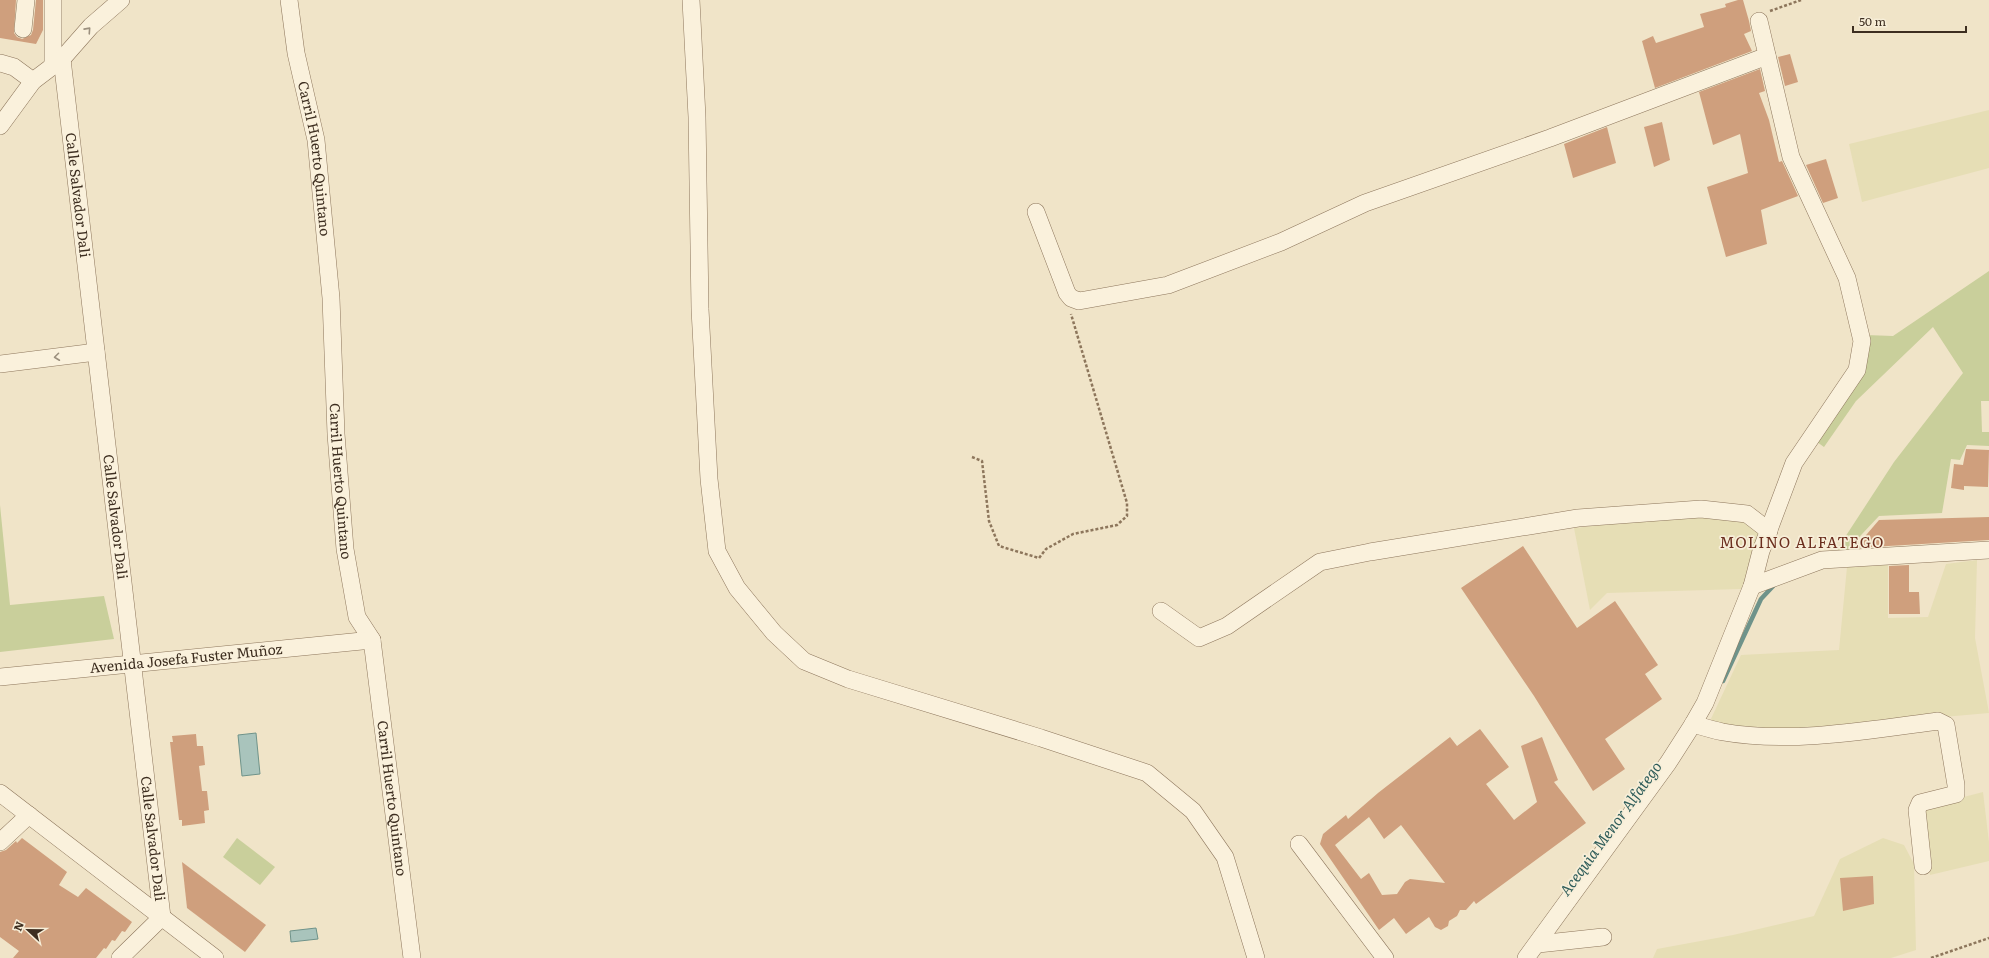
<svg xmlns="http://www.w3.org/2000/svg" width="1989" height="958" font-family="Literata,serif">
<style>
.farmland{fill:#e6deb5}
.green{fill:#c9cf9b}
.water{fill:#a9c4bc;stroke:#6f938a}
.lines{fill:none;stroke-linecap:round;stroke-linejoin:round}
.stream{stroke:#6f938a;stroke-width:4.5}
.building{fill:#cf9f7d;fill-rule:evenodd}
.minor-casing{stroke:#8d765c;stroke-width:18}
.path{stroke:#8d765c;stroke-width:2.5;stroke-dasharray:3 2;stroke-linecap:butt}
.minor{stroke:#faf1dc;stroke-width:17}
.oneway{stroke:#9c907e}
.labels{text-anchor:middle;stroke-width:3.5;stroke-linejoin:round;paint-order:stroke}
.street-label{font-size:14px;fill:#3d2e20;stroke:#f7eed8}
.neighbourhood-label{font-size:15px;letter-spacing:1px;fill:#6b2e1e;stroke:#f7eed8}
.water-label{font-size:15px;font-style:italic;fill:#2f5d5a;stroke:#f7eed8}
</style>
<rect width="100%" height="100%" fill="#f0e4c8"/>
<g class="farmland">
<polygon points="1989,110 1989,168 1862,202 1849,144"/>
<polygon points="1704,514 1743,520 1763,534 1741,589 1607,593 1590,610 1574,528"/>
<polygon points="1977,560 1975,638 1989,713 1772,732 1709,723 1741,655 1839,650 1847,567 1888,565 1888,618 1928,617 1946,564"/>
<polygon points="1983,792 1989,842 1989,861 1930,875 1922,813 1929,806"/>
<polygon points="1883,838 1904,845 1914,864 1916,950 1891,958 1653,958 1657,949 1733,935 1814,916 1840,859"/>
</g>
<g class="green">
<polygon points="1989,271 1989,401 1981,401 1982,432 1989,432 1989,446 1967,445 1960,460 1951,459 1942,513 1879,516 1847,550 1836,551 1894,462 1963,373 1933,327 1856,401 1824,447 1817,442 1866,335 1893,336"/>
<polygon points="0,505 10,605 104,596 114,639 0,652"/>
<polygon points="237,838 275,867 260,885 223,857"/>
</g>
<g class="water">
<polygon points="256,733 260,774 242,776 238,735"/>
<polygon points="316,928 318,939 291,942 290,931"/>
</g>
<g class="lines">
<polyline class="stream" points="1723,681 1761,599 1776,583"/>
</g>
<g class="building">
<polygon points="0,0 16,0 14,33 17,37 22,39 31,35 33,30 36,0 43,0 43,30 36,44 0,38"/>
<polygon points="1738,0 1743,0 1749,21 1751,31 1744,34 1752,51 1655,88 1642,41 1653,36 1656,43 1704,27 1700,14 1726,7 1725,4"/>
<polygon points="1790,54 1798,82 1785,86 1778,57"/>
<polygon points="1760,69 1765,91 1759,93 1769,120 1779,162 1782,161 1798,196 1761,210 1767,244 1726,257 1707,187 1748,173 1740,134 1713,145 1699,92"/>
<polygon points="1662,122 1670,160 1654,167 1644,127"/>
<polygon points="1607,127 1616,163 1573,178 1564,144"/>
<polygon points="1826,159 1838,198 1823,203 1806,165"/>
<polygon points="1966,449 1989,450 1988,487 1964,486 1964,490 1951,488 1954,464 1963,465"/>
<polygon points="1989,517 1989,540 1855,548 1879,520"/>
<polygon points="1523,546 1577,628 1615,601 1658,665 1645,674 1662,699 1605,739 1625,769 1593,791 1534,696 1461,588"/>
<polygon points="1909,565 1909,592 1919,592 1920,614 1889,614 1889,566"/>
<path d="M1480,729L1509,767L1486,784L1514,820L1537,802L1521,746L1542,737L1558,780L1554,782L1586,823L1476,904L1474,901L1466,910H1460L1457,916L1449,921L1448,926L1441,930L1435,927L1429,917L1406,934L1394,918L1379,930L1320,844L1323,834L1346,815L1348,819L1378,793L1450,737L1457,746ZM1369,817L1384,839L1401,825L1445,883L1410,879L1405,882L1397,894L1382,895L1369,873L1361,879L1335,845Z"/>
<polygon points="196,734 197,746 203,746 205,765 199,766 202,791 207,791 209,810 204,811 205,823 182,826 182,820 179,820 170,742 173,742 172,736"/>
<polygon points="22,838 67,872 59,885 78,897 86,888 132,922 125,932 122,931 115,941 112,940 106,949 104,948 96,958 13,958 19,951 0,937 0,852 6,850 16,841 17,843"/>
<polygon points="182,862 266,925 245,952 187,908"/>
<polygon points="1873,876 1874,904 1843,911 1840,878"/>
</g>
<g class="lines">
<g class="minor-casing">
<g id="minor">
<path id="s1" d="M289,0L296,53L316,140L331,298L336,434L345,549L357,617L372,640L412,958"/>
<polyline points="691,0 697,117 700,309 709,479 717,551 737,588 774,633 804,661 848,679 1041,738 1147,773 1193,811 1225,857 1256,958"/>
<polyline points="23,29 26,0"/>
<path id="s2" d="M62,59L162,917L120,958"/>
<polyline points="0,63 14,67 33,81"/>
<polyline points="53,66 53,0"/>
<polyline points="0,126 33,81 62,59 91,26 121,0"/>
<polyline points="1036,212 1067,293 1071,298 1079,301 1168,285 1281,242 1365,203 1550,138 1767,56"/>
<polyline points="0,364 96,352"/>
<polyline points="1752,586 1822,560 1989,550"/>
<polyline points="1161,611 1199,638 1227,626 1320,562 1370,552 1578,518 1701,509 1747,514 1769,531"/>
<path id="s3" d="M0,677L372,640"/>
<path d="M1693,724C1703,727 1713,730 1723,732C1791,744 1870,730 1938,721L1946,725L1956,785V794L1920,803L1917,810L1923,866"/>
<polyline points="0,793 215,958"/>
<polyline points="0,842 29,815"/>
<polyline points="1299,844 1385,958"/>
<polyline points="1538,944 1603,937"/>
<polyline points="1526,958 1668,763 1693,724 1705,703 1752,586 1761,551 1794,463 1857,370 1862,341 1847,278 1791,157 1759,21"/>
</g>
</g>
<g class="path">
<polyline points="1770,11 1801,0"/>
<polyline points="972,457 982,461 989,521 999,546 1039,558 1046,549 1073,534 1117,525 1127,516 1127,503 1071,314"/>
<polyline points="1931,958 1989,938"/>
</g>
<use href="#minor" class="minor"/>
</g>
<defs><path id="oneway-chevron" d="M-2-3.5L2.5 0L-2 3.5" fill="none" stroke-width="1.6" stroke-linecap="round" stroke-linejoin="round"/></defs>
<g class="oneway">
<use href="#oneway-chevron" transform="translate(88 30) rotate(-48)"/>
<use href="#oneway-chevron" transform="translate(57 357) rotate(173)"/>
</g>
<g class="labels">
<g class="street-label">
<text dy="5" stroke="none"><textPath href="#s1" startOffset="161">Carril Huerto Quintano</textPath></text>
<text dy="5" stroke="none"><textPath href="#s2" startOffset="137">Calle Salvador Dali</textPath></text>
<text dy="5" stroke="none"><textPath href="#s1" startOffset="485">Carril Huerto Quintano</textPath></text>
<text dy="5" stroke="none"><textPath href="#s2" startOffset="461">Calle Salvador Dali</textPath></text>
<text dy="5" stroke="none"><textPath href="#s3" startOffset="187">Avenida Josefa Fuster Muñoz</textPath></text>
<text dy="5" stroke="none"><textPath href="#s1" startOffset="809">Carril Huerto Quintano</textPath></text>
<text dy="5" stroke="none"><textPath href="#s2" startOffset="785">Calle Salvador Dali</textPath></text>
</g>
<g class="neighbourhood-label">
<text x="1802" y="548">MOLINO ALFATEGO</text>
</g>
<g class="water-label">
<text transform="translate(1611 829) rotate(-54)" y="5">Acequia Menor Alfatego</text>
</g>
</g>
<g transform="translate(28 930) rotate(292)" stroke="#f7eed8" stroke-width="3" paint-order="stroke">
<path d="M0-3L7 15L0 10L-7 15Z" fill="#3d2e20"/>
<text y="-6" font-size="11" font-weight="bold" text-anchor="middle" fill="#3d2e20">N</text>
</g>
<path d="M1853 26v6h113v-6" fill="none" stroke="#3d2e20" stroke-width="2"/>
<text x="1859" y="26" font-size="12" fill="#3d2e20" stroke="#f7eed8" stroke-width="3" paint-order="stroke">50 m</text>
</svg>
